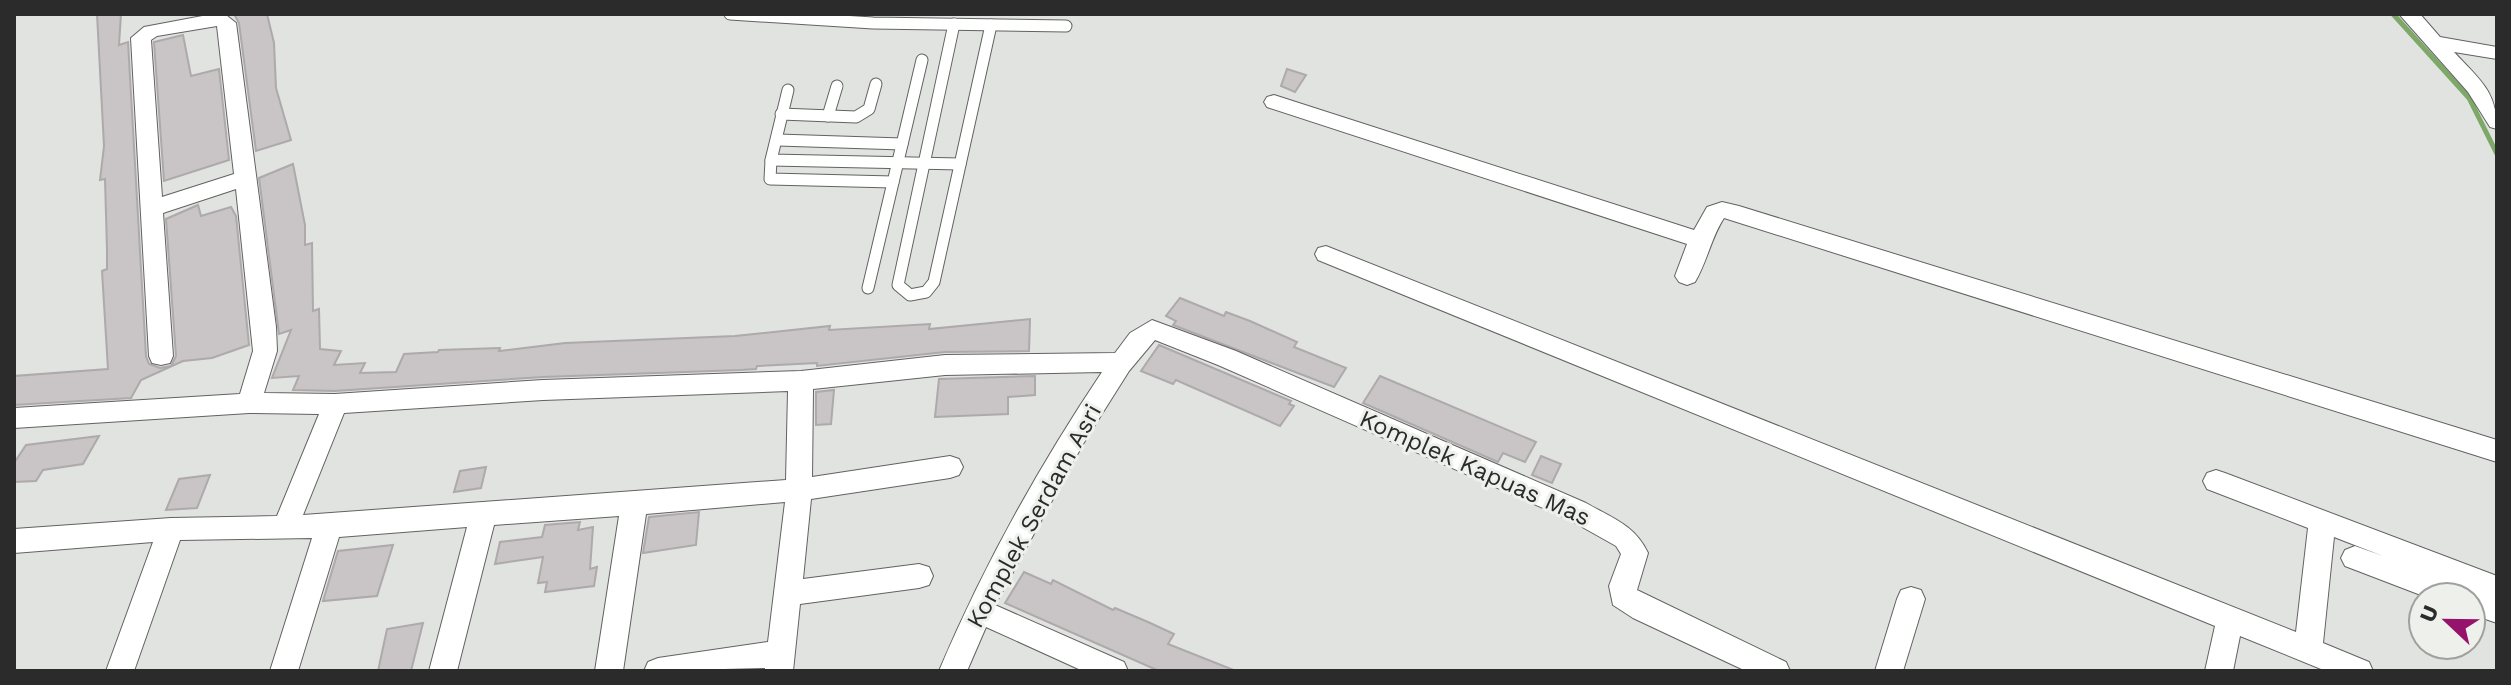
<svg xmlns="http://www.w3.org/2000/svg" width="2511" height="685" font-family="'Work Sans',sans-serif">
<style>
.lines{fill:none;stroke-linecap:round;stroke-linejoin:round}
.stream{stroke:#7da868;stroke-width:5}
.building{fill:#c9c4c6;stroke:#aea9ab;stroke-width:2}
.lane-casing{stroke:#616360;stroke-width:13}
.street-casing{stroke:#616360;stroke-width:2}
.lane{stroke:#fff;stroke-width:11}
.street{fill:#fff;fill-rule:evenodd}
.labels{text-anchor:middle;stroke-width:6;stroke-linejoin:round;paint-order:stroke}
.street-label{font-size:24px;fill:#2a2b2a;stroke:#eef0ec}
</style>
<rect width="100%" height="100%" fill="#e0e3df"/>
<g class="lines">
<polyline class="stream" points="2393,14 2469,98 2497,154"/>
</g>
<g class="building">
<polygon points="97,14 121,14 119,45 128,42 146,356 149,364 160,368 171,366 176,356 166,219 198,205 201,216 231,207 236,216 249,345 212,358 183,361 141,380 131,398 14,405 14,376 108,369 102,271 107,269 107,250 105,179 100,180 104,146"/>
<polygon points="234,14 267,14 274,43 276,88 291,140 256,151 239,23"/>
<polygon points="183,35 191,76 219,69 229,160 164,181 154,42"/>
<polygon points="1287,69 1306,75 1295,92 1281,86"/>
<polygon points="293,164 305,225 305,245 312,243 313,311 319,309 320,349 341,351 334,365 365,363 360,373 396,372 404,354 438,352 439,350 500,348 499,351 565,343 735,336 830,326 829,330 930,324 929,329 1030,319 1029,351 945,352 817,366 817,363 757,366 756,369 741,370 543,377 335,391 293,390 299,376 272,378 291,330 279,334 259,178"/>
<polygon points="1180,298 1224,316 1226,312 1250,321 1297,342 1294,347 1346,368 1334,387 1173,325 1176,321 1166,316"/>
<polygon points="1159,345 1291,401 1289,404 1294,406 1280,426 1176,380 1173,384 1141,371"/>
<polygon points="1035,376 1035,395 1008,397 1008,414 935,417 939,379"/>
<polygon points="1380,376 1536,442 1525,462 1503,453 1498,462 1363,403"/>
<polygon points="834,390 831,424 816,425 816,392"/>
<polygon points="99,436 83,464 43,470 36,481 14,482 14,463 26,445"/>
<polygon points="1541,456 1561,464 1552,483 1532,475"/>
<polygon points="486,467 481,488 454,492 460,471"/>
<polygon points="210,475 197,508 166,510 179,479"/>
<polygon points="699,512 696,545 643,553 649,517"/>
<polygon points="580,522 578,530 593,527 590,569 597,567 594,586 545,592 547,582 538,583 543,557 495,564 500,542 542,537 545,525"/>
<polygon points="393,545 377,596 323,601 338,551"/>
<polygon points="1024,572 1051,584 1053,580 1113,610 1115,608 1148,622 1174,634 1168,644 1236,671 1159,671 1005,603"/>
<polygon points="423,623 411,671 378,671 387,629"/>
</g>
<g class="lines">
<g class="lane-casing">
<g id="lane">
<polyline points="730,14 873,23 1066,26"/>
<polyline points="954,24 898,285 910,295 926,292 934,282 991,25"/>
<polyline points="788,90 771,160 960,164"/>
<polyline points="781,114 856,117 869,109 876,84"/>
<polyline points="828,116 837,86"/>
<polyline points="778,140 902,144"/>
<polyline points="771,160 770,179 893,182"/>
<polyline points="868,288 922,60"/>
</g>
</g>
<g class="street-casing">
<g id="street">
<path d="M213,14L226,15L236,23L276,327L277,351L264,393L335,394L543,380L801,371L945,355L1115,353L1130,333L1152,320L1236,351L1586,503C1612,518 1635,525 1648,553L1637,590L1786,662L1790,671H1746L1633,618L1613,605L1609,586L1621,554L1616,546L1568,519L1218,365L1155,340L1129,371L1083,444L995,605L1124,662L1128,671H1083L986,627L967,671H939C983,567 1039,466 1102,372L945,375L813,389L812,477L950,456L959,459L963,467L959,475L950,478L811,499L803,579L919,564L929,567L933,576L929,585L919,588L800,604L793,671H765V668L644,671L648,662L658,658L768,642L785,502L646,514L623,671H595L619,516L494,525L457,671H429L467,527L339,537L298,671H270L312,538L180,540L134,671H106L153,542L14,553V529L171,518L277,516L319,414L249,413L14,428V408L240,394L253,351L236,189L163,213L173,356L170,363L161,365L152,363L149,356L131,38L144,27ZM217,26L234,174L162,197L151,40L157,36ZM788,391L786,480L303,515L344,413L543,400Z"/>
<path d="M2399,14H2420L2440,37L2497,47V59L2454,52C2479,79 2497,91 2497,129L2490,127L2468,92Z"/>
<path d="M1274,95L1694,230L1707,207L1722,202L1739,206L2497,440V462L1724,218C1711,238 1707,262 1695,282L1687,285L1679,282L1675,276L1687,244L1267,107L1264,102L1267,97Z"/>
<polygon points="1326,246 2296,632 2308,528 2207,489 2203,481 2207,473 2216,470 2225,473 2497,576 2497,623 2471,614 2471,597 2426,597 2345,566 2341,558 2345,550 2355,546 2383,556 2334,537 2323,643 2369,662 2373,671 2326,671 2240,636 2233,671 2205,671 2215,626 1318,260 1315,254 1318,248"/>
<polygon points="1911,587 1921,590 1925,599 1903,671 1875,671 1897,599 1901,590"/>
</g>
</g>
<use href="#lane" class="lane"/>
<use href="#street" class="street"/>
</g>
<g class="labels">
<g class="street-label">
<text transform="translate(1475 468) rotate(24)" y="8">Komplek Kapuas Mas</text>
<text transform="translate(1034 516) rotate(-61)" y="8">Komplek Serdam Asri</text>
</g>
</g>
<rect width="2511" height="685" fill="none" stroke="#2a2b2a" stroke-width="32"/>
<g transform="translate(2447 621) rotate(292)"><circle r="38" fill="#eef0ec" stroke="#a0a19e" stroke-width="2"/>
<path d="M0-6L14 30L0 20L-14 30Z" fill="#96136b"/>
<text y="-12" font-size="22" font-weight="bold" text-anchor="middle" fill="#2a2b2a">U</text>
</g>
</svg>
